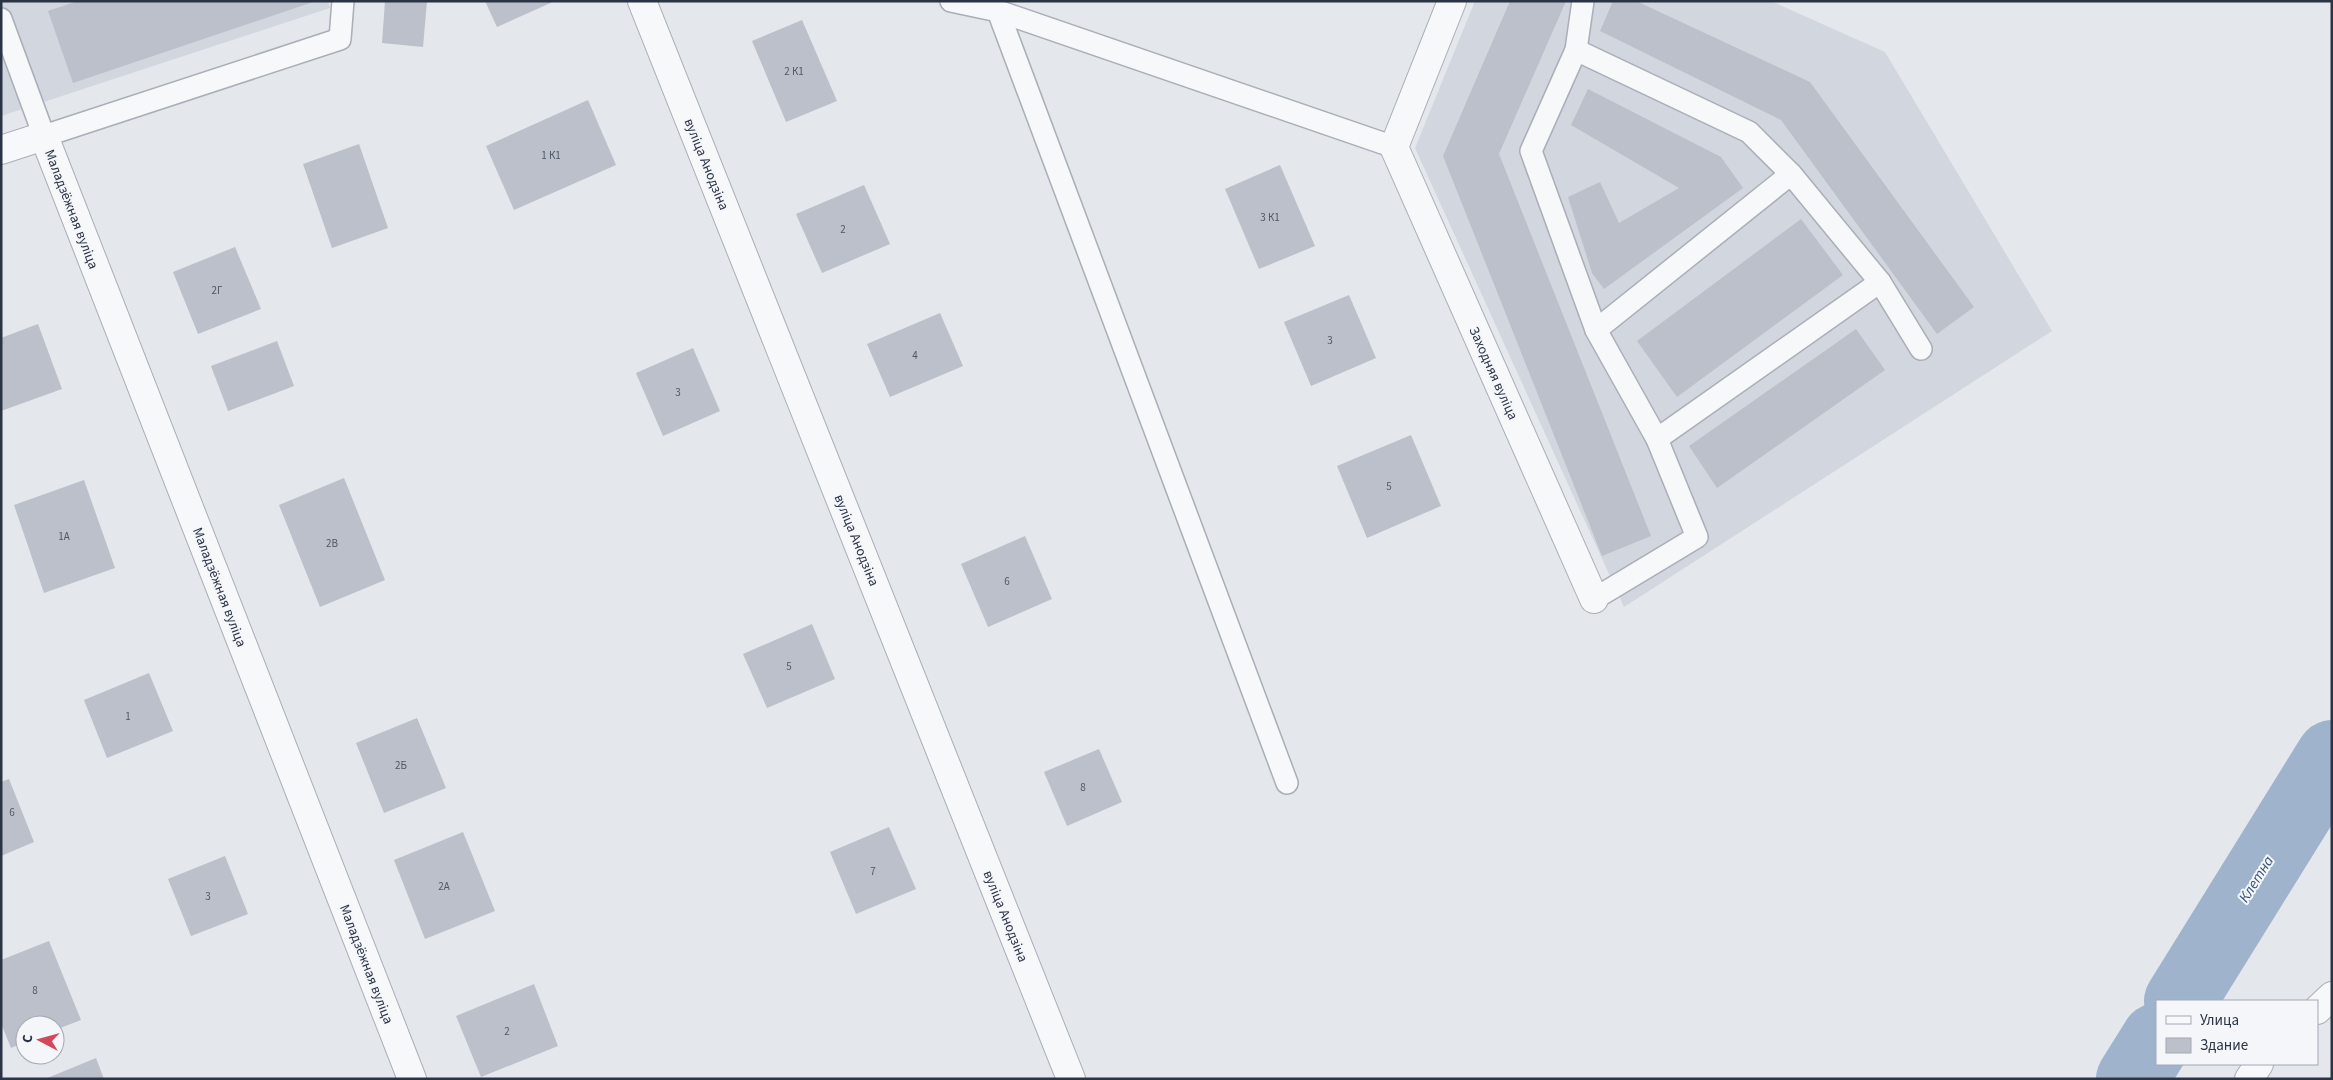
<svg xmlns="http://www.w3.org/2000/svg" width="2333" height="1080" font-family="'Source Sans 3',sans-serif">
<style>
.built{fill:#d2d6de}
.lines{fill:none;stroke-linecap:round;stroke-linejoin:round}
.river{stroke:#9fb4cc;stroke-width:72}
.building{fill:#bbc0ca}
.service-casing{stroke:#a9aeb7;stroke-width:24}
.minor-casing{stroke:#a9aeb7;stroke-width:30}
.service{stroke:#f7f8fa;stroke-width:21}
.minor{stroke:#f7f8fa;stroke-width:28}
.labels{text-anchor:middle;stroke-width:4;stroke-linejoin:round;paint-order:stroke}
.number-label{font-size:11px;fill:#4f5766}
.street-label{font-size:14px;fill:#2b3445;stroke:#f4f6f9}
.water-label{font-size:15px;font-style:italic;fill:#34527a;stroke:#f4f6f9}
</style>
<rect width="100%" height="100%" fill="#e4e7ec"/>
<g class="built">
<polygon points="1,1 328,1 330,8 1,116"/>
<polygon points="1475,1 1771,1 1885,52 2052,331 1624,607 1415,148"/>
</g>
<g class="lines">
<g class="river">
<polyline points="2180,1001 2332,756"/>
<polyline points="2132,1079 2157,1039"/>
</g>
</g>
<g class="building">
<polygon points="78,1 312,1 313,2 73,83 48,11"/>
<polygon points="385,1 427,1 423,47 382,43"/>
<polygon points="485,1 555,1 497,27"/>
<polygon points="1510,1 1566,1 1499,154 1651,536 1602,556 1443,156"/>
<polygon points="1613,1 1636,1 1810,82 1974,307 1937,334 1781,120 1600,31"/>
<polygon points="802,20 837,101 786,122 752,41"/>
<polygon points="1588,89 1721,157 1743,188 1604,289 1592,273 1568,197 1600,182 1619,223 1679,188 1571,125"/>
<polygon points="588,100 616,165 514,210 486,146"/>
<polygon points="359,144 388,228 332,248 303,164"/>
<polygon points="1280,165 1315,246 1259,269 1225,189"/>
<polygon points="864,185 890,244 822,273 796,214"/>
<polygon points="1801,219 1843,275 1677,397 1637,341"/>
<polygon points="235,247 261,309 198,334 173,272"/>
<polygon points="1349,295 1376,358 1311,386 1284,322"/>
<polygon points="940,313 963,366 890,397 867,344"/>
<polygon points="38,324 62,389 1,411 1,338"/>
<polygon points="1856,329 1885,370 1717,488 1689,446"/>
<polygon points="277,341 294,386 228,411 211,366"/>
<polygon points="693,348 720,411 663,436 636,373"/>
<polygon points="1411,435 1441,506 1367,538 1337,466"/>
<polygon points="344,478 385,580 320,607 279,505"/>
<polygon points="84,480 115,568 44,593 14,505"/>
<polygon points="1025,536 1052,599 988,627 961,564"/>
<polygon points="812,624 835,679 767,708 743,654"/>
<polygon points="149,673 173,731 107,758 84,700"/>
<polygon points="417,718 446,788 384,813 356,743"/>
<polygon points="1099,749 1122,802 1067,826 1044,772"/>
<polygon points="9,779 34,842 1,856 1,782"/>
<polygon points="889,827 916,889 856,914 830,852"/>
<polygon points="463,832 495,911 425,939 394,860"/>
<polygon points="225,856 248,914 191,936 168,879"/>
<polygon points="49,941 81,1020 55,1030 55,1025 25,1025 25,1042 11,1048 1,1023 1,960"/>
<polygon points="534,984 558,1046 481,1077 456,1016"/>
<polygon points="96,1058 104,1079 45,1079"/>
</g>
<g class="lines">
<g class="service-casing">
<g id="service">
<polyline points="951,1 998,11 1394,147"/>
<polyline points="1583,1 1576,50 1531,151 1596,330 1657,439 1697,537 1594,599"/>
<polyline points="998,11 1287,783"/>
<polyline points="1,19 44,136 340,39 343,1"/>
<polyline points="1576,50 1749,132 1791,174 1880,282 1921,349"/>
<polyline points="1596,330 1791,174"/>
<polyline points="1657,439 1880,282"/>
</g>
</g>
<g class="minor-casing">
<g id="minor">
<polyline points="642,1 1071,1079"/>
<polyline points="1452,1 1394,147 1594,599"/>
<polyline points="1,150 44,136 412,1079"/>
<polyline points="2317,1010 2332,996"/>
<polyline points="2249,1079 2259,1064"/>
</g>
</g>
<use href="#service" class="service"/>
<use href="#minor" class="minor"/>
</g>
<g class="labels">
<g class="number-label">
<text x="794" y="75">2 К1</text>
<text x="551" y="159">1 К1</text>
<text x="1270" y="221">3 К1</text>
<text x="843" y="233">2</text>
<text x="217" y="294">2Г</text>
<text x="1330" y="344">3</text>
<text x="915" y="359">4</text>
<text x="678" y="396">3</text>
<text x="1389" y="490">5</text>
<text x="64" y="540">1А</text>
<text x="332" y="547">2В</text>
<text x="1007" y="585">6</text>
<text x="789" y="670">5</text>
<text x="128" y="720">1</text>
<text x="401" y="769">2Б</text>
<text x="1083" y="791">8</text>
<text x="12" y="816">6</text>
<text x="873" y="875">7</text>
<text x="444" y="890">2А</text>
<text x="208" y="900">3</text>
<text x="35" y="994">8</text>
<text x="507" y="1035">2</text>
</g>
<g class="street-label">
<text transform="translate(707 164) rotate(68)" y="5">вуліца Анодзіна</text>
<text transform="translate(72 209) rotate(69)" y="5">Маладзёжная вуліца</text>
<text transform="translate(1494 373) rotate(66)" y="5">Заходняя вуліца</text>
<text transform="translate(857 540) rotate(68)" y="5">вуліца Анодзіна</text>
<text transform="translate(220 587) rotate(69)" y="5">Маладзёжная вуліца</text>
<text transform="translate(1006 916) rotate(68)" y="5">вуліца Анодзіна</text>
<text transform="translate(367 964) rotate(69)" y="5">Маладзёжная вуліца</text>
</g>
<g class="water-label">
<text transform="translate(2256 879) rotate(-58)" y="5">Клетна</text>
</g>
</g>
<rect width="2333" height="1080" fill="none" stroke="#2b3445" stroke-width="5"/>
<rect x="2156" y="1000" width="162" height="65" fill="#f4f6f9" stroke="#a4a8b1"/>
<rect x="2166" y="1016" width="25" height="8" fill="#f7f8fa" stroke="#a4a8b1"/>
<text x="2200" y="1025" font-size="15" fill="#2b3445">Улица</text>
<rect x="2166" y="1038" width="25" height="15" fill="#bbc0ca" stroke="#a4a8b1"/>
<text x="2200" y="1050" font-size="15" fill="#2b3445">Здание</text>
<g transform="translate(40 1040) rotate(276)"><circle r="24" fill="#f4f6f9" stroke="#a4a8b1"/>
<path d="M0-4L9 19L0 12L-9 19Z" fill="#d1495b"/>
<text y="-8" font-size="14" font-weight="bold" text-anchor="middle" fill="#2b3445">С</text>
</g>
</svg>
